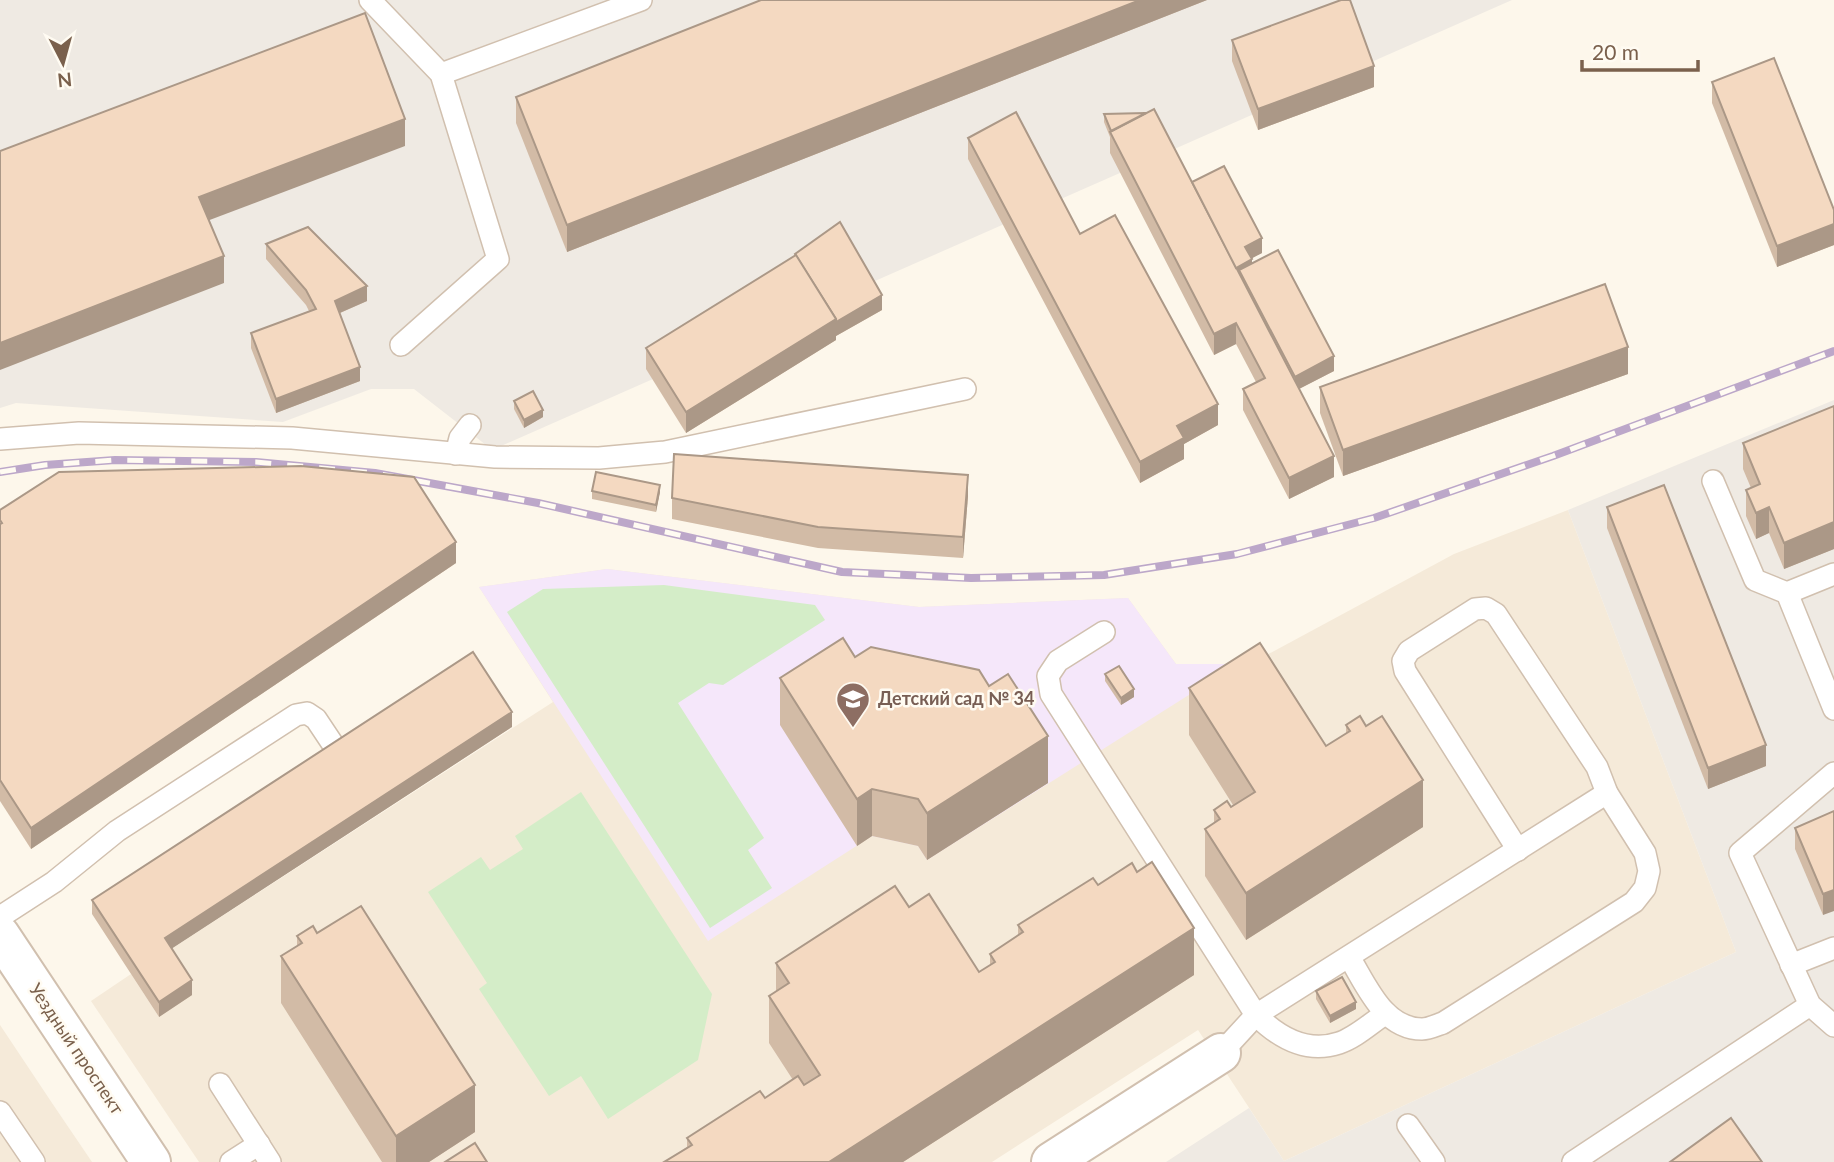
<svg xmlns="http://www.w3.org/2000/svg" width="1834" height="1162" font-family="Lato,sans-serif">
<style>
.residential{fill:#f5ead9}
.industrial{fill:#efeae3}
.education{fill:#f5e7fa}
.green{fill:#d4edc8}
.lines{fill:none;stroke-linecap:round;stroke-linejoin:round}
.service-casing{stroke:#d1c0af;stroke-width:24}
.minor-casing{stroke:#d1c0af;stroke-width:42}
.service{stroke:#fff;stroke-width:21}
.minor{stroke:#fff;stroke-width:38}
.rail-casing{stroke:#bca7c9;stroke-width:8}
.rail{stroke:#fffbf2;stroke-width:5;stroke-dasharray:16;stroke-linecap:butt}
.wall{fill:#d2bba6}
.shaded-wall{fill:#ab9887}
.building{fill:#f4d9c1;stroke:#ab9887;stroke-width:2}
.labels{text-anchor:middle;stroke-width:5;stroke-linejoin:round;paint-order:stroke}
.education-label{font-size:18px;font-weight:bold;fill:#785e54;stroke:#fffbf2;text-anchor:start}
.street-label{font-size:18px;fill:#7a604c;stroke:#fffbf2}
</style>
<rect width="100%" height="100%" fill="#fdf7eb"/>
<g class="residential">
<polygon points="1568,510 1736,952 1284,1161 1198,1030 992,1162 199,1162 91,1001 131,974 159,1017 192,994 165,953 553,702 479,587 607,569 919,607 1128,598 1176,664 1248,665 1454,554"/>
<polygon points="0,1025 52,1103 92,1162 0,1162"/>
</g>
<g class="industrial">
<polygon points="0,0 1512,0 501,446 486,445 414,389 371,389 283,422 16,403 0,408"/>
<polygon points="1834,400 1834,1162 1166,1162 1249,1108 1284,1161 1736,952 1568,510"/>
</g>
<polygon class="education" points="607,569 919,607 1128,598 1176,664 1238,664 927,860 918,846 872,836 708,941 479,587"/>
<g class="green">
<polygon points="664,585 815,605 825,620 723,685 709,683 678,703 764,838 748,850 772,888 710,928 507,612 543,589"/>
<polygon points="581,792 712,994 698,1060 608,1119 581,1076 549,1096 479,989 487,983 428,892 481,857 490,870 523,849 515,836"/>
</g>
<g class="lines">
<g class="service-casing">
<g id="service">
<polyline points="370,0 441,74 498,259 401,345"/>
<polyline points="441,74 641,0"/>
<polyline points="0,439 79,433 292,438 495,457 599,458 665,452 965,389"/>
<polyline points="456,454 460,438 470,425"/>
<polyline points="1713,481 1755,580 1787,593 1834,709"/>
<polyline points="1787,593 1834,574"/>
<path d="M1104,632L1058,661L1048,676L1051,694L1256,1015C1278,1037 1306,1054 1339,1043C1355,1038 1371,1023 1385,1014"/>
<polyline points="1834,773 1740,853 1810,1005 1834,1026"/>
<polyline points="0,917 54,882 117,831 296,715 307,713 316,719 332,743"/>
<path d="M1349,957C1366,984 1383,1029 1422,1029C1429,1029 1437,1025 1443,1023L1634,902L1645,888L1649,871L1645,853L1607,793L1597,767L1496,614L1486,608L1475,609L1409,651L1403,661L1405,671L1518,850"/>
<polyline points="1791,965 1834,948"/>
<polyline points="1221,1053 1256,1015 1607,793"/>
<polyline points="220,1084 270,1162"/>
<polyline points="0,1112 34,1162"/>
<polyline points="1408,1125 1434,1162"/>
<polyline points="231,1162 259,1144"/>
<polyline points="1573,1162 1810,1005"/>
</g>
</g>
<g class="minor-casing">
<g id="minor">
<polyline points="0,935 151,1162"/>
<polyline points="1051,1162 1221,1053"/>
</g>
</g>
<use href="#service" class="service"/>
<use href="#minor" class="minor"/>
<g class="rail-casing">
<polyline id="rail" points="0,472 45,465 115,460 256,462 375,473 538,503 842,572 971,578 1104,575 1237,554 1374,518 1553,456 1834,351"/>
</g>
<use href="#rail" class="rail"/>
</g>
<g class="wall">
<polygon points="761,0 1207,0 567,252 516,123 516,97"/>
<polygon points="1232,40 1374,87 1258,130 1232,61"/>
<polygon points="1712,82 1834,210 1834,245 1777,267 1712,103"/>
<polygon points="1104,114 1192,182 1262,253 1251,258 1252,264 1334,371 1299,389 1334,477 1289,499 1243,410 1243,389 1256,382 1236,344 1214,355 1110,153 1110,137 1104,122"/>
<polygon points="968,138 1080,234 1218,425 1184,444 1184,459 1140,483 968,159"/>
<polygon points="266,244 367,301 340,313 360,381 276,413 251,348 251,333 309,311 306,305 266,259"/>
<polygon points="882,310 836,336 836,340 686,433 646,369 646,348"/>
<polygon points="1628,374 1343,476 1320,413 1320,387"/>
<polygon points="514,401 543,417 524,428 514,409"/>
<polygon points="1834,406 1834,549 1784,569 1769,533 1756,539 1746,516 1746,490 1751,488 1743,469 1743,443"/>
<polygon points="592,491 660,492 656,512 592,499"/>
<polygon points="968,496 963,558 818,548 672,519 672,498"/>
<polygon points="1607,507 1766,766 1708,789 1607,528"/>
<polygon points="0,510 456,563 31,849 0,801"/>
<polygon points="855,657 1048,783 927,860 918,846 872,836 857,846 780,725 780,678"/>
<polygon points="1105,674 1134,697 1121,705 1105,681"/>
<polygon points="1189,688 1326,746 1346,734 1346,725 1423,827 1246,940 1205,876 1205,829 1214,823 1214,810 1231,807 1233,805 1189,735"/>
<polygon points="512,727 172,948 192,995 159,1017 92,914 92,900"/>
<polygon points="1834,811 1823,915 1795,849 1795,828"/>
<polygon points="1098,885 1194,975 903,1162 664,1162 687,1147 687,1138 765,1098 793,1080 769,1043 769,996 776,992 776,963 909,907 979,972 990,966 990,954 1018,935 1018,925"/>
<polygon points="297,936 475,1132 429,1162 382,1162 281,1003 281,956 297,946"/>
<polygon points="1316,991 1356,1009 1330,1023 1316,999"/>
</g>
<g class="shaded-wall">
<polygon points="1140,0 1207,0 567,252 567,225"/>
<polygon points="1374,66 1374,87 1258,130 1258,109"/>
<polygon points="405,119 405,146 199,224 199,197"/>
<polygon points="1834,224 1834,245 1777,267 1777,246"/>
<polygon points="1262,238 1262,253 1245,262 1245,247"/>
<polygon points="224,256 224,283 0,370 0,343"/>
<polygon points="1252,259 1252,274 1239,270 1239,281 1234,269"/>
<polygon points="367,286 367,301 335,315 335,301"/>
<polygon points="882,295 882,310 836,336 836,340 686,433 686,412 836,319"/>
<polygon points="1236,323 1236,344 1214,355 1214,334"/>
<polygon points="1628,347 1628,374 1343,476 1343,450"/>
<polygon points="1334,356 1334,371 1295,391 1295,377"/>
<polygon points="360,367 360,381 276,413 276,399"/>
<polygon points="1218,404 1218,425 1184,444 1184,459 1140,483 1140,462 1177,426"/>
<polygon points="543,410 543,417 524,428 524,420"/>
<polygon points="1334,456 1334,477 1289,499 1289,478"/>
<polygon points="968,475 968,496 963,558 963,537"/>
<polygon points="660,485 660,492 656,512 656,505"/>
<polygon points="1769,507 1769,533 1756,539 1756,513"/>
<polygon points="1834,522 1834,549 1784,569 1784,543"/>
<polygon points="456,542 456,563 31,849 31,828"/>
<polygon points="1134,689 1134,697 1121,705 1121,698"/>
<polygon points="512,712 512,727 165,953 165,938"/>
<polygon points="1048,736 1048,783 927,860 927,813"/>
<polygon points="1766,745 1766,766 1708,789 1708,768"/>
<polygon points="1423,780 1423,827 1246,940 1246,893"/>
<polygon points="872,789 872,836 857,846 857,799"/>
<polygon points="1834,890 1834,911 1823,915 1823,894"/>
<polygon points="1194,928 1194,975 903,1162 829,1162"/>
<polygon points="192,980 192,995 159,1017 159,1002"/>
<polygon points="1356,1002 1356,1009 1330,1023 1330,1016"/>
<polygon points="475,1085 475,1132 429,1162 396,1162 396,1136"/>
</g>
<g class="building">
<polygon points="761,0 1140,0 567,225 516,97"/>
<polygon points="1341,0 1350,0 1374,66 1258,109 1232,40"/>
<polygon points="365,13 405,119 199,197 224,256 0,343 0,151"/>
<polygon points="1774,58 1834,210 1834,224 1777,246 1712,82"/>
<polygon points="1154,109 1334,456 1289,478 1243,389 1265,378 1236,323 1214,334 1110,132"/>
<polygon points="1016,112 1080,234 1115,215 1218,404 1177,426 1184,438 1140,462 968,138"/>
<polygon points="1146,113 1111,131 1104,114"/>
<polygon points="1224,166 1262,238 1245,247 1252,259 1236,268 1192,182"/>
<polygon points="840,222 882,295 836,322 836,319 795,254"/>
<polygon points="308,227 367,286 335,301 360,367 276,399 251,333 316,309 306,290 266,244"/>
<polygon points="1278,250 1334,356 1295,377 1239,270"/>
<polygon points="796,255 836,319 686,412 646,348"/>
<polygon points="1605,284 1628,347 1343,450 1320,387"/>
<polygon points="533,391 543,410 524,420 514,401"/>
<polygon points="1834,406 1834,522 1784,543 1769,507 1756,513 1746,490 1760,484 1743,443"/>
<polygon points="674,454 968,475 963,537 818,527 672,498"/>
<polygon points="301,466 414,477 456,542 31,828 0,780 0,524 2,523 0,520 0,510 59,472"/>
<polygon points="596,472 660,485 656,505 592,491"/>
<polygon points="1664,485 1766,745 1708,768 1607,507"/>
<polygon points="843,638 855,657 871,647 979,670 989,686 1008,674 1048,736 927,813 918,799 872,789 857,799 780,678"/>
<polygon points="1260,643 1326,746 1350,731 1346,725 1360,716 1366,726 1382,716 1423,780 1246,893 1205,829 1220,819 1214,810 1227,801 1231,807 1255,792 1189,688"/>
<polygon points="473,652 512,712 165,938 192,980 159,1002 92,900"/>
<polygon points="1119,666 1134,689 1121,698 1105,674"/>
<polygon points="1834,811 1834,890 1823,894 1795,828"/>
<polygon points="1152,862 1194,928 829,1162 664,1162 692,1145 687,1138 760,1091 765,1098 798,1076 804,1085 820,1075 769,996 789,983 776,963 895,886 909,907 929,894 979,972 995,962 990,954 1023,932 1018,925 1093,878 1098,885 1132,863 1137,872"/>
<polygon points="361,906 475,1085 396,1136 281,956 302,943 297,936 313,926 317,933"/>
<polygon points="1342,977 1356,1002 1330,1016 1316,991"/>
<polygon points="1731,1118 1762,1162 1670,1162"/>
<polygon points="475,1143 487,1162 445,1162"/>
</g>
<defs>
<g id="school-pin" transform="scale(1.75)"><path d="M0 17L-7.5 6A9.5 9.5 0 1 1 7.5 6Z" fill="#8d6e63" stroke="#fffbf2"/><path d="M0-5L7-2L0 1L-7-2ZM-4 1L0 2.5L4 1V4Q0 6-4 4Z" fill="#fff"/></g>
</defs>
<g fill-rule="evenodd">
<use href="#school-pin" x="853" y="699"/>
</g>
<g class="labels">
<g class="education-label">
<text x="878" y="705">Детский сад № 34</text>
</g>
<g class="street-label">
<text transform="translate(76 1049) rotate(56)" y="6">Уездный проспект</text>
</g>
</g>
<g transform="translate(63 63) rotate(174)" stroke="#fffbf2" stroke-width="5" paint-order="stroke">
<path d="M0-5L12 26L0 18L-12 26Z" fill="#7a604c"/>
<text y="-10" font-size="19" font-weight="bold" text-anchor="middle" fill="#7a604c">N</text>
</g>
<path d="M1582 60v10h116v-10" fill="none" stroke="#7a604c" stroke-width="3.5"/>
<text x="1592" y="60" font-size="21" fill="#7a604c" stroke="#fffbf2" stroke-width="5" paint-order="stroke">20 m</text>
</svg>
